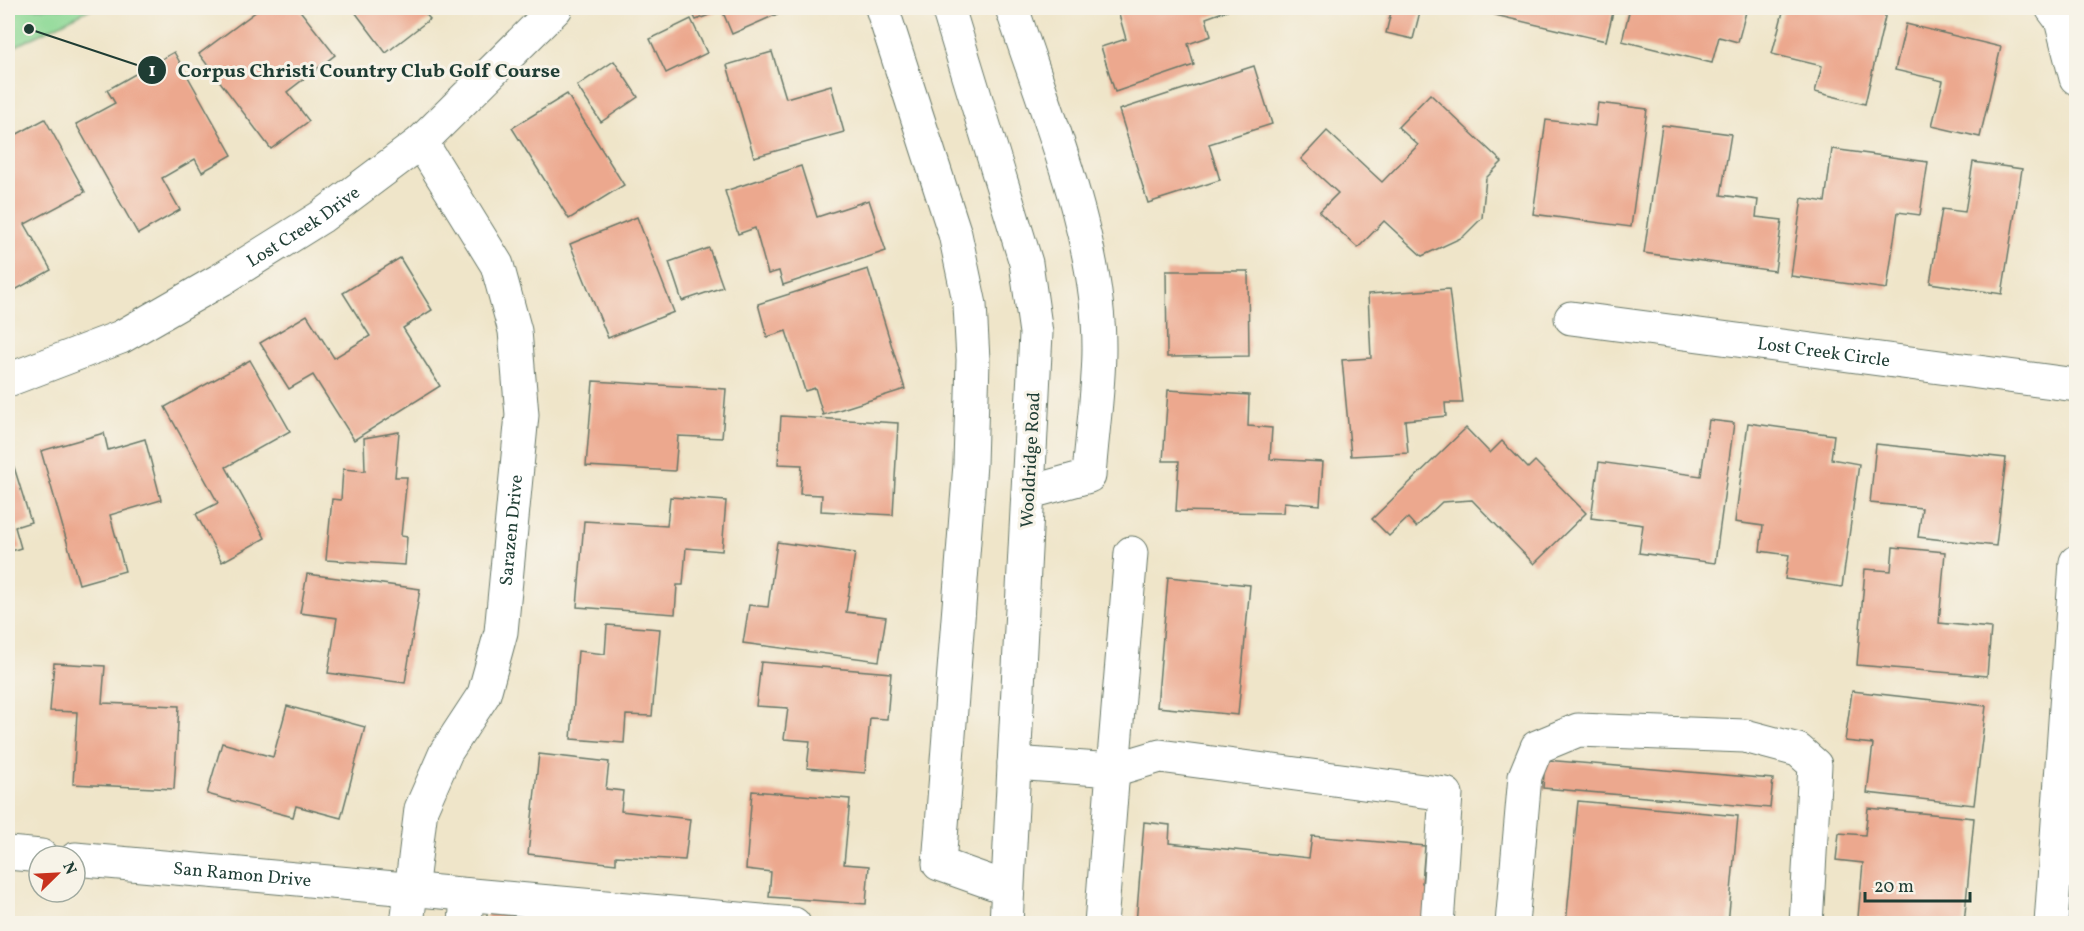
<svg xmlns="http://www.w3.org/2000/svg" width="2084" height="931" font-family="Vollkorn,serif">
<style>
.green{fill:#8ed996;stroke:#568b65;stroke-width:1.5}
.building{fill:#eca88e}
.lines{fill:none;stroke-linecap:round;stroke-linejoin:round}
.minor-casing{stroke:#687868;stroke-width:35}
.minor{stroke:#fff;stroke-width:33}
.labels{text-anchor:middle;stroke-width:6;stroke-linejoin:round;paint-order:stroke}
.street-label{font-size:18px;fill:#1f3d34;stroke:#f7f3e8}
.leader{fill:none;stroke:#1f3d34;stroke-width:2}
.callout-dot{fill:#1f3d34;stroke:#f7f3e8;stroke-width:2}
.mark-label{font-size:18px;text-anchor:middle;font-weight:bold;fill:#fff}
.callout-label{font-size:20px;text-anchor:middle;font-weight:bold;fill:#1f3d34;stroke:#f7f3e8;stroke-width:6;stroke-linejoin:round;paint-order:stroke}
</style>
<rect width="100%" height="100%" fill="#f7f3e8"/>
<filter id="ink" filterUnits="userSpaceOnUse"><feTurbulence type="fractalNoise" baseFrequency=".0167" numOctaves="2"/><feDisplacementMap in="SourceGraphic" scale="12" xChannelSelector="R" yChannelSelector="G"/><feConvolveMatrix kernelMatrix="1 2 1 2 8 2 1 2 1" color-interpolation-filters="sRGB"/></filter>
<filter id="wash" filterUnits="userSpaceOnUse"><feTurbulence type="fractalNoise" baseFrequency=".008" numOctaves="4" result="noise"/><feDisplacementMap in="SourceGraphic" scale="24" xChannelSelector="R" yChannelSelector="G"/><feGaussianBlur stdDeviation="1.35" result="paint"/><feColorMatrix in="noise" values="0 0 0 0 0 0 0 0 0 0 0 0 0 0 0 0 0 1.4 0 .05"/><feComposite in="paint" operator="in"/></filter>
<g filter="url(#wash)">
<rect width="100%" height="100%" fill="#efe5c9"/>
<polygon class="green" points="8,8 92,8 8,50"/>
<g id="blocks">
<g class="building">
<polygon points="261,8 298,8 335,55 287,92 309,121 271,149 199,54"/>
<polygon points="352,8 420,8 430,19 386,53"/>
<polygon points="690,8 781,8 782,12 732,34 722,10 696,20"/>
<polygon points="1117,8 1231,8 1231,9 1206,18 1211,36 1188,44 1194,65 1115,92 1101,47 1126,39"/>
<polygon points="1392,8 1421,8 1413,39 1386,33"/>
<polygon points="1497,8 1614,8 1606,41 1495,15"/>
<polygon points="1630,8 1747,8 1738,42 1719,37 1712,63 1622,41"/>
<polygon points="1784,8 1887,8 1865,104 1815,92 1822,66 1772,54"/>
<polygon points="691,19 707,53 666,73 650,39"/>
<polygon points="1906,24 2001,47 1980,137 1932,126 1943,81 1895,70"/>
<polygon points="174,52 232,155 202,172 195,159 162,178 180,210 138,234 76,124 115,103 107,90"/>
<polygon points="772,52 786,98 831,85 844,132 754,157 727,65"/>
<polygon points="614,61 638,97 601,122 577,86"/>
<polygon points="1254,66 1272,124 1209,144 1220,180 1148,203 1119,110"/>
<polygon points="567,94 624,185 569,219 512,128"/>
<polygon points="1430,94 1502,162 1486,178 1482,218 1463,237 1422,256 1384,221 1358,248 1319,212 1338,193 1301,159 1327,131 1382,182 1418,145 1398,127"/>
<polygon points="1598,103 1647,109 1631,227 1533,214 1546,120 1595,126"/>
<polygon points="45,119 85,192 25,224 51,270 8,294 8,139"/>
<polygon points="1662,125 1731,134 1721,195 1758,200 1756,217 1782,220 1775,271 1644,253"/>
<polygon points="1832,149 1928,162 1920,215 1898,212 1887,289 1791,276 1802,198 1825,202"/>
<polygon points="1973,162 2022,169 2002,294 1930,283 1942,209 1965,212"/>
<polygon points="801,166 817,217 869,200 886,251 783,285 779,271 768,274 755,228 738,234 725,191"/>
<polygon points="637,217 674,312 608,338 570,244"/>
<polygon points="709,248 723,287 682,301 669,262"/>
<polygon points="400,258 432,310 403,328 440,386 354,440 313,375 289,389 260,343 307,315 334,358 370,336 343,293"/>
<polygon points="868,269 905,389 823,415 815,388 805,391 786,331 767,337 758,304"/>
<polygon points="1166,271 1248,271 1249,356 1167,357"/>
<polygon points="1449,289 1463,403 1445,403 1446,416 1405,420 1408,453 1351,456 1342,360 1371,358 1368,294"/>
<polygon points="250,360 290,431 226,467 265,538 222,562 196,514 218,503 165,407"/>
<polygon points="593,381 726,389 722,438 678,436 675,471 586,466"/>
<polygon points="1168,390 1249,395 1248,426 1272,428 1270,459 1323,462 1320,505 1284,502 1283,513 1176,511 1179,461 1163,461"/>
<polygon points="781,416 898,423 893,515 821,511 822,495 800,494 802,465 778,464"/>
<polygon points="1709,420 1734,423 1715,563 1639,553 1643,525 1591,518 1599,462 1701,476"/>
<polygon points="1748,423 1834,435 1831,459 1859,464 1842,587 1785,579 1789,555 1760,551 1763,526 1735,522"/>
<polygon points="1466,428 1490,453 1502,441 1528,468 1535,461 1586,513 1534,564 1472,500 1442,502 1416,527 1408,518 1389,536 1372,519"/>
<polygon points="399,432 395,477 407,477 401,536 407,537 405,565 326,560 332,499 341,500 343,469 365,471 364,438"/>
<polygon points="104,433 108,450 145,439 161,500 110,515 125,571 79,584 41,451"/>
<polygon points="1876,444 2006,458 1996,546 1918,537 1922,508 1870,503"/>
<polygon points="14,467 31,522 15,527 21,548 8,552 8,469"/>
<polygon points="670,497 726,501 722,551 686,548 683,585 677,585 675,614 577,607 584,521 667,526"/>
<polygon points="777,542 855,553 846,612 886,617 879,661 743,643 749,605 768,607"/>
<polygon points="1893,547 1945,552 1939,623 1991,628 1987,676 1857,665 1865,569 1891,571"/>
<polygon points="307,574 420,589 405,683 328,673 337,618 300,613"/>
<polygon points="1168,577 1250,585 1238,715 1157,707"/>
<polygon points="607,625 660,629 652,716 626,715 624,743 571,739 578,651 605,654"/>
<polygon points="761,662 891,673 887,719 870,718 865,773 807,768 810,741 784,739 788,708 756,706"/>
<polygon points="54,663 105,666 102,703 179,706 174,789 73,784 77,712 50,711"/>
<polygon points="1852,691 1986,706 1974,805 1867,793 1873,744 1845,741"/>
<polygon points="287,706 365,727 341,818 296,806 293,817 207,794 222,743 273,757"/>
<polygon points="539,754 609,762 606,789 623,791 621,811 690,819 685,860 616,856 616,864 528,854"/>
<polygon points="1545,760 1773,779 1770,808 1543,788"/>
<polygon points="752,791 850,799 844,864 869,866 866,904 769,897 771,872 746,869"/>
<polygon points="1578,801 1738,816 1728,924 1566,924"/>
<polygon points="1868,808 1974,818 1964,924 1926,924 1858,917 1863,863 1836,860 1839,833 1865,835"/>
<polygon points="1144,822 1170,825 1169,843 1309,858 1312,836 1425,846 1422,883 1435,886 1432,924 1136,924"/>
<polygon points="487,913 584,922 584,924 487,924"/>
</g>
</g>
</g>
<g filter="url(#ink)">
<use href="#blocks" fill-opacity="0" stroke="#687868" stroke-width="1.5"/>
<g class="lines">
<g class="minor-casing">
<g id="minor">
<polyline points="882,8 955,234 970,305 973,360 970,464 939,864 1007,888"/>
<polyline points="948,8 1026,263 1036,333 1006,924"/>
<path d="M1012,8C1046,112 1099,237 1099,348C1099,390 1092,433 1089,476L1030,492"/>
<polyline points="2052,8 2061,20 2076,78"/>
<path id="s1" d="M1571,318L2076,385"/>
<path id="s2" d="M8,380L121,337L222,279L321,217L421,142L556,8"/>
<polyline points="1131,553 1113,770 1160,756 1446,794 1437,924"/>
<polyline points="1014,763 1113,770 1101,924"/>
<polyline points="8,853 41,856"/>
<path id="s3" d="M75,859L794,924"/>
<path id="s4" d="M407,924L421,809L446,752L484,694L501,632L522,415L515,331L497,265L421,142"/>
<polyline points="465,924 467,895"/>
<polyline points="1512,924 1525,776 1537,747 1578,730 1745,736 1798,750 1815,765 1806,924"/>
<polyline points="2051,924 2076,562"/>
</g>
</g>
<use href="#minor" class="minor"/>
</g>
</g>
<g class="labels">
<g class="street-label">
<text dy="6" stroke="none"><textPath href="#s2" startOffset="334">Lost Creek Drive</textPath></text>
<text dy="6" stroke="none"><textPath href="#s1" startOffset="255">Lost Creek Circle</textPath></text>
<text transform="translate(1030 460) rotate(-87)" y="6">Wooldridge Road</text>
<text dy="6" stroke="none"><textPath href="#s4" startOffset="414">Sarazen Drive</textPath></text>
<text dy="6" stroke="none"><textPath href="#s3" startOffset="168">San Ramon Drive</textPath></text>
</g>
</g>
<path class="leader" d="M29 29L152 70"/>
<g class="callout-dot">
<circle cx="29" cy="29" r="6"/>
<circle cx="152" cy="70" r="15"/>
</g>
<g class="mark-label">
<text x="152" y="76">1</text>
</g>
<g class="callout-label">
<text x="369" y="77">Corpus Christi Country Club Golf Course</text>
</g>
<rect width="2084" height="931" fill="none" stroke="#f7f3e8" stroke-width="30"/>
<g transform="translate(57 874) rotate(66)"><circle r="28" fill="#f7f3e8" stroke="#a1aaa0" stroke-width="1.5"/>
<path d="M0-4.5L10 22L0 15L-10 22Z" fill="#c8321e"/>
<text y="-9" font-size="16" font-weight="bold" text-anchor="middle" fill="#1f3d34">N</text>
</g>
<path d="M1865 892v9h105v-9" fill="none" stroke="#1f3d34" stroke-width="3"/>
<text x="1874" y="892" font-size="18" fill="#1f3d34" stroke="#f7f3e8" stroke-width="4.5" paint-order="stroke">20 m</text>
</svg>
